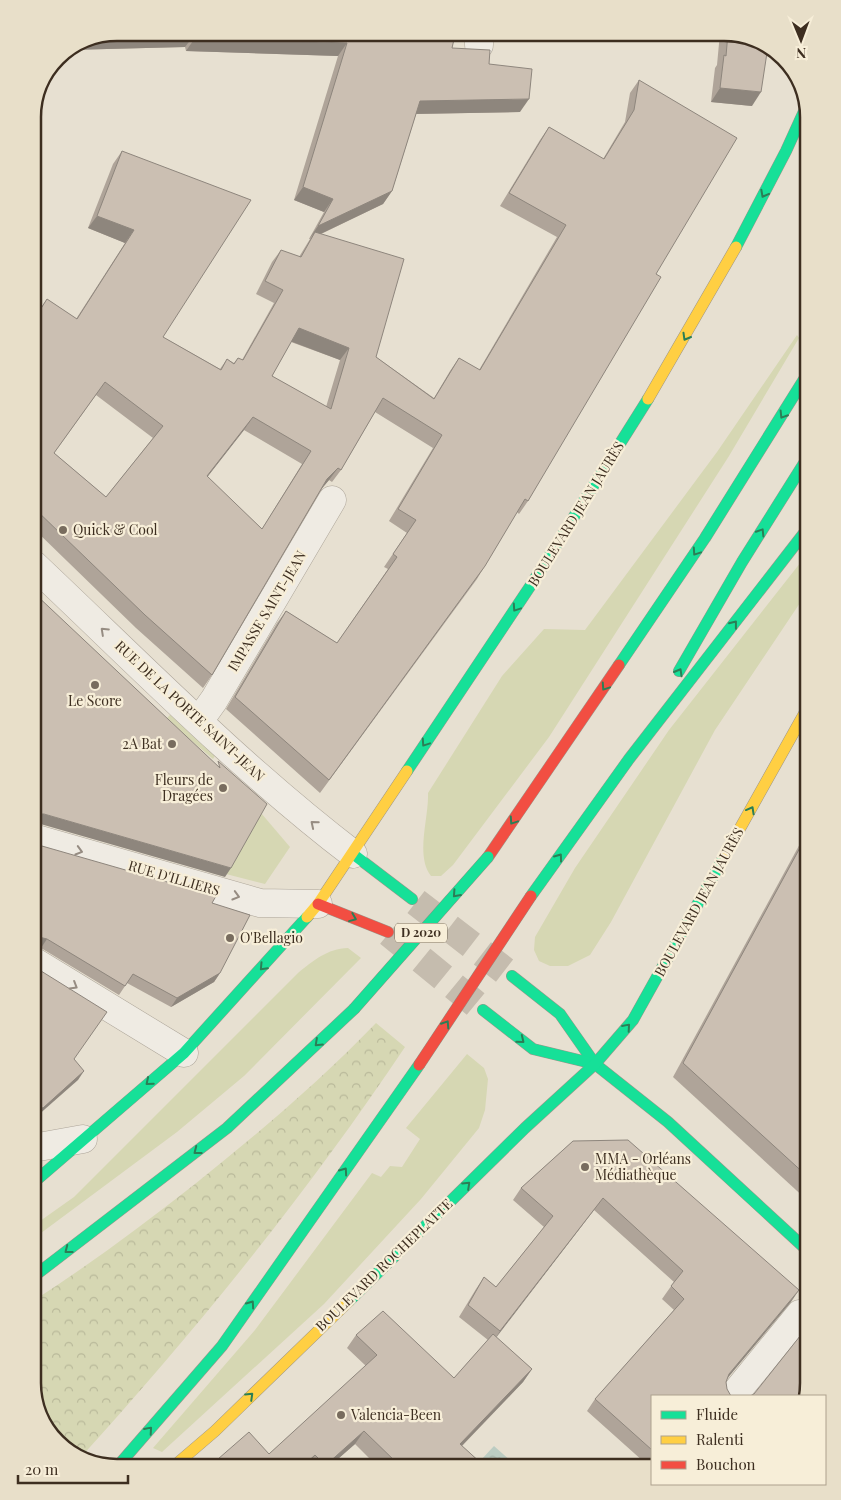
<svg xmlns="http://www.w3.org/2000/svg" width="841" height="1500" font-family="'Playfair Display',serif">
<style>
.forest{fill:url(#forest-crowns)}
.garden{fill:#d6d7b3}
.water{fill:url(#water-ripples)}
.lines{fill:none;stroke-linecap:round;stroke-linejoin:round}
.secondary-tunnel{stroke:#c5bcae;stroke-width:28;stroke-dasharray:28 14;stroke-linecap:butt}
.street-casing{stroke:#ada599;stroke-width:29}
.fast-casing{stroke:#9c958a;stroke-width:12}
.slow-casing{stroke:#9c958a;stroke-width:12}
.jam-casing{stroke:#9c958a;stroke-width:12}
.street{stroke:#efebe3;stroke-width:28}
.fast{stroke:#16e098;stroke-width:11}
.slow{stroke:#ffcf43;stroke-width:11}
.jam{stroke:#f24e42;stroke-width:11}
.fast-bridge-casing{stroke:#928b80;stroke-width:12;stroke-linecap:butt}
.jam-bridge-casing{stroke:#928b80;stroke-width:12;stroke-linecap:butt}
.fast-bridge{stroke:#16e098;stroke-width:11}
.jam-bridge{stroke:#f24e42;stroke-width:11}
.wall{fill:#afa499;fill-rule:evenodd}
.shaded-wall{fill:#8e867d}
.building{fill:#cbbfb2;stroke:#8e867d;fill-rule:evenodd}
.oneway{stroke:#2b7e56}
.oneway2{stroke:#968c82}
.poi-dot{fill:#786c5e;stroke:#f7eed8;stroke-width:2}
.labels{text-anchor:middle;stroke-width:4.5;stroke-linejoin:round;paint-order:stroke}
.shield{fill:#f7eed8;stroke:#756857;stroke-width:1}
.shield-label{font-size:12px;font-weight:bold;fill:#3d2e20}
.street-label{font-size:14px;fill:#3d2e20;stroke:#f7eed8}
.poi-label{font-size:14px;fill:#3d2e20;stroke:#f7eed8;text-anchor:start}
.rim{fill:none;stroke:#3d2e20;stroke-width:2.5}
</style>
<defs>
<pattern id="forest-crowns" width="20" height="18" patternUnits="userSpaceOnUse" patternTransform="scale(1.25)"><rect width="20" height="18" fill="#d6d7b3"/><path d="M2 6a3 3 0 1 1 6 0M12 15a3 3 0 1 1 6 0" fill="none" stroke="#b9b99a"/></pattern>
<pattern id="water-ripples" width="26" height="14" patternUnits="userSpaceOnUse" patternTransform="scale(1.25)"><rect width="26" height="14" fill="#bcccc2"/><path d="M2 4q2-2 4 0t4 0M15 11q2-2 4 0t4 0" fill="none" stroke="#a2b0a6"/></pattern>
</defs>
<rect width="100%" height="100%" fill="#e7e0d1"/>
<path class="forest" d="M376,1023L405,1047C308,1192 198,1328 81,1457L70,1453L39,1416L33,1383V1301C89,1265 143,1225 195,1184C259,1133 320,1081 376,1023Z"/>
<g class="garden">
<path d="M797,335L799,338L729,456L549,737L453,865L441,876H431C415,856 429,818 428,793L502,676L544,629L585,630L717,452Z"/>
<polygon points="808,553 808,591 715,730 611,922 590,955 568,966 550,966 539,961 534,950 535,937 575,868 669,730"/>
<polygon points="173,712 216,754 213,759 166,719"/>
<polygon points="261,813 290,847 265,884 226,874"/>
<path d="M348,948L361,958L244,1076L177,1132L33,1239V1226L74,1197L298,973C314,960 327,949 348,948Z"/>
<polygon points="467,1054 484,1068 488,1079 485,1110 479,1128 421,1199 324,1304 162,1452 153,1448 255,1330 372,1173 381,1177 390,1166 402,1167 420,1139 406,1128"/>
</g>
<polygon class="water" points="494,1446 513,1463 483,1464 480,1461"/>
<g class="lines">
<g class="secondary-tunnel">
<polyline points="416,902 509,974"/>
<polyline points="389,933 483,1010"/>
</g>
<g class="street-casing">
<g id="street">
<polyline points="479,45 479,35"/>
<path d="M33,564C137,662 238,766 353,854"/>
<polyline points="199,721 214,700 332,500"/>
<polyline points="33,838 260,903 318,904"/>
<polyline points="33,961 184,1053"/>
<polyline points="33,1148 83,1139"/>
<polyline points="733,1396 800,1314"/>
</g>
</g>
<g class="fast-casing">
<g id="fast">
<polyline points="736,247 786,151 806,107"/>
<polyline points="619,665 705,538 808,373"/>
<polyline points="679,671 742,562 808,457"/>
<polyline points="407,771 531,585 648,399"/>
<polyline points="353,854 412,899"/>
<polyline points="531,896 629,759 808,528"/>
<polyline points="512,976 560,1014 595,1064"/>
<polyline points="483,1010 533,1049 595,1064"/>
<polyline points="595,1064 668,1122 808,1251"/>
<polyline points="33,1183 184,1053 307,917"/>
<polyline points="33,1277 227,1128 354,1009"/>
<polyline points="349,1301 525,1128 595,1064 633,1020 725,855"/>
<polyline points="117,1467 222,1346 419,1065"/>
</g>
</g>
<g class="slow-casing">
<g id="slow">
<polyline points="648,399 736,247"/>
<polyline points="725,855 808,707"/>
<polyline points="307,917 318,904 407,771"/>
<polyline points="173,1467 215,1431 349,1301"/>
</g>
</g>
<g class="jam-casing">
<g id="jam">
<polyline points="488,857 619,665"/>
<polyline points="318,904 388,932"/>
</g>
</g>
<use href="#street" class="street"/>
<use href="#fast" class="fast"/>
<use href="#slow" class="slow"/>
<use href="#jam" class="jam"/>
<g class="fast-bridge-casing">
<polyline id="fast-bridge" points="354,1009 488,857"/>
</g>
<g class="jam-bridge-casing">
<polyline id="jam-bridge" points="419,1065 531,896"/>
</g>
<use href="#fast-bridge" class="fast-bridge"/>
<use href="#jam-bridge" class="jam-bridge"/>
</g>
<g class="wall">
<polygon points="720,33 730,33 752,106 711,102 715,68 717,65"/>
<path d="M455,35L452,48L489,64L520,112L416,114L392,191L383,204L321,234L376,357L434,398L450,371L459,358L479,370L557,237L500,206L540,140L549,127L603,159L625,122L630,93L639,80L656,274L528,501L519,514L517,512L477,579L320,793L226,709L277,623L286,611L337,643L388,569L384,567L407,533L389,521L433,448L375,412L341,470L332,482L329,480L323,487L212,675L203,688L136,628L33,528V319L47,299L76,319L125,243L88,228L113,164L122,151L163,337L220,369L227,359L234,363L238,358L242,360L274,303L256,294L272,262L281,250L299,257L310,239H309L324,212L294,200L338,56L186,51L185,47L68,50L85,39ZM291,342L340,360L326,407L272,376ZM96,395L153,438L106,497L54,453ZM244,430L302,464L262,529L207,477Z"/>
<polygon points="808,829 808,1201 673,1077"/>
<polygon points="35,844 212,903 220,973 214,982 171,1007 127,983 119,995 41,948 33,946"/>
<polygon points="573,1141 791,1302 652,1396 652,1462 644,1462 587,1411 595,1399 674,1310 662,1299 674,1282 594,1210 496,1337 532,1369 523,1382 462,1446 482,1464 376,1465 355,1444 331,1465 210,1466 269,1454 366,1366 347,1348 356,1335 454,1378 488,1340 459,1317 476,1289 484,1277 496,1287 544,1227 513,1200 521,1188"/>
</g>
<g class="shaded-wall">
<polygon points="192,38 185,47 68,50 85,39"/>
<polygon points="195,38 347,43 338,56 186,51"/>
<polygon points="720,88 761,92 752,106 711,102"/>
<polygon points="529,99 520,112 411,114 420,101"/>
<polygon points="303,187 333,199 324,212 294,200"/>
<polygon points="392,191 383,204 312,238 315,232 309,239 318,226"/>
<polygon points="97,216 134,230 125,243 88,228"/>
<polygon points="299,328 349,348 340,360 290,341"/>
<polygon points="253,417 244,430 198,489 207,476"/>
<polygon points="338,468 329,480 319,492 327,479"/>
<polygon points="35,814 44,814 231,868 225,877 37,823 33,823 33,816"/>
<polygon points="39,937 47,939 41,948 33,946 33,938"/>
<polygon points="220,973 214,982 171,1007 177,998"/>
<polygon points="84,1071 78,1080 36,1117 33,1116 33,1105"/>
<polygon points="603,1198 594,1210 492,1343 500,1331"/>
<polygon points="799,1290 791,1302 721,1386 729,1374"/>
<polygon points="532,1369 523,1382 451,1457 460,1444"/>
<polygon points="364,1431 355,1444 331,1465 326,1465"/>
<polygon points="315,1455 308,1465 304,1465"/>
</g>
<g class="building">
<polygon points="728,33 768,46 761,92 720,88 724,55 726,56"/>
<polygon points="455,35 452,48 490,50 489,64 532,69 529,99 420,101 392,191 318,226 333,199 303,187 347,43 195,38"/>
<path d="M639,80L737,138L656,274L661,277L528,501L525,499L485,566L329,780L235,697L286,611L337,643L397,557L393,554L416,520L398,509L442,435L383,398L341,470L338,468L327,479L212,675L145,615L33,507V321L47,299L77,319L134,230L97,216L122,151L251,200L163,337L221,370L227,359L234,364L238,358L243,360L283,290L265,281L281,250L301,257L315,232L404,259L376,357L434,399L459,358L480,370L566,225L509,193L549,127L604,159L634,110ZM299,328L349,348L331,409L272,376ZM105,382L163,426L106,497L54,453ZM253,417L311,451L262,529L207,476Z"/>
<polygon points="33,592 220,768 218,761 267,804 231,868 44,814 35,814 33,816"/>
<polygon points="808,833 808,1177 683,1063"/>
<polygon points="33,843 35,844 216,896 212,903 250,915 220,973 177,998 133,974 125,986 47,939 39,937 33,938"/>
<polygon points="33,966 107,1012 74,1059 84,1071 43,1108 33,1105"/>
<polygon points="628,1140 799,1290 729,1374 726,1382 727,1389 731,1396 732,1396 652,1396 652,1450 595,1399 684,1299 671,1286 683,1271 603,1198 500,1331 468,1305 484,1277 496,1287 553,1216 521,1188 573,1141"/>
<polygon points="383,1311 454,1378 493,1334 532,1369 460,1444 482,1464 398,1464 364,1431 326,1465 325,1465 315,1455 304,1465 210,1466 249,1432 269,1454 377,1355 356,1335"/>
<polygon points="808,1326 808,1388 806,1396 750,1396 754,1394"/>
</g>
<defs><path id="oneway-chevron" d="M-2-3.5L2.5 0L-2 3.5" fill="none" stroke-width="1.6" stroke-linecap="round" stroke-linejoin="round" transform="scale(1.25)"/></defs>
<g class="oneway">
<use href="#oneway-chevron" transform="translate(764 194) rotate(118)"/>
<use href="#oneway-chevron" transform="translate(686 337) rotate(120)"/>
<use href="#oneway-chevron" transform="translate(783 415) rotate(122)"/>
<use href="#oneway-chevron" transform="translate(761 532) rotate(-58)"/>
<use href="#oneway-chevron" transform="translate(696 552) rotate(124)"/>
<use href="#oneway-chevron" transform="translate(516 608) rotate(124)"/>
<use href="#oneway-chevron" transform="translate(734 624) rotate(-52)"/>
<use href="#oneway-chevron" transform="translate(679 672) rotate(-60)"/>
<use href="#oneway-chevron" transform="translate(605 687) rotate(124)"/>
<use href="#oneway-chevron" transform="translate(425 743) rotate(124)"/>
<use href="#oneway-chevron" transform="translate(751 810) rotate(-61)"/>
<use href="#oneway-chevron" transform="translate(513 821) rotate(124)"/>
<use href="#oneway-chevron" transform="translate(559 857) rotate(-54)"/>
<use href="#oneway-chevron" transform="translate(456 894) rotate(132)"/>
<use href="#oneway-chevron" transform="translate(353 918) rotate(22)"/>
<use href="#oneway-chevron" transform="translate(263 967) rotate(133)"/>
<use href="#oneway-chevron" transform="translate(446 1024) rotate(-57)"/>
<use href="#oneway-chevron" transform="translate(627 1027) rotate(-49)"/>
<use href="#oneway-chevron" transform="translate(521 1040) rotate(39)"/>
<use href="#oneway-chevron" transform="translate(318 1043) rotate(137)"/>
<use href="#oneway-chevron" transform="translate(149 1082) rotate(140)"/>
<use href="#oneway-chevron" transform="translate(197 1151) rotate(142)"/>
<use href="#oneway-chevron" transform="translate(344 1171) rotate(-55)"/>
<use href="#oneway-chevron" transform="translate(467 1185) rotate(-43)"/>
<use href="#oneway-chevron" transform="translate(68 1250) rotate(142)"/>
<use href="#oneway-chevron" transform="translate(251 1304) rotate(-55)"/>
<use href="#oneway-chevron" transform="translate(250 1396) rotate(-44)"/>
<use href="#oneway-chevron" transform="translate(149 1430) rotate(-49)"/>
</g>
<g class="oneway2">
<use href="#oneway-chevron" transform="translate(104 631) rotate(-137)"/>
<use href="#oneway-chevron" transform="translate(314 824) rotate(-140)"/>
<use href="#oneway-chevron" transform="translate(79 851) rotate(16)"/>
<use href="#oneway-chevron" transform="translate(236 896) rotate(16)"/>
<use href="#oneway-chevron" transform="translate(74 986) rotate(31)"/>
</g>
<g class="poi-dot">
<circle cx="63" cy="530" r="5"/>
<circle cx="95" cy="685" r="5"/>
<circle cx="172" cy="744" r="5"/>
<circle cx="223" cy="788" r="5"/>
<circle cx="230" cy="938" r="5"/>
<circle cx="585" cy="1167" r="5"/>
<circle cx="341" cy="1415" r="5"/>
</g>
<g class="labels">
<rect class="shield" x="395" y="923.5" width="52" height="19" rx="4"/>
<g class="shield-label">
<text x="421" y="937">D 2020</text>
</g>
<g class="street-label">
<text transform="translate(576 514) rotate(-58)" y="5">BOULEVARD JEAN JAURÈS</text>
<text transform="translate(267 611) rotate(-59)" y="5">IMPASSE SAINT-JEAN</text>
<text transform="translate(190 711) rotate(43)" y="5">RUE DE LA PORTE SAINT-JEAN</text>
<text transform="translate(174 878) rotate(16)" y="5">RUE D'ILLIERS</text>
<text transform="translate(699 902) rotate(-61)" y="5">BOULEVARD JEAN JAURÈS</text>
<text transform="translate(384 1265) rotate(-44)" y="5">BOULEVARD ROCHEPLATTE</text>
</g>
<g class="poi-label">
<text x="73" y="535">Quick &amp; Cool</text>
<text x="95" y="706" text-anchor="middle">Le Score</text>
<text x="162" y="749" text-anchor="end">2A Bat</text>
<text x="213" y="785" text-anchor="end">Fleurs de<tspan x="213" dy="16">Dragées</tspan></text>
<text x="240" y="943">O'Bellagio</text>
<text x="595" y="1164">MMA - Orléans<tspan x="595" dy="16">Médiathèque</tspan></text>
<text x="351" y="1420">Valencia-Been</text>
</g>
</g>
<path d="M0 0H841V1500H0ZM117 41H724A76 76 0 0 1 800 117V1383A76 76 0 0 1 724 1459H117A76 76 0 0 1 41 1383V117A76 76 0 0 1 117 41Z" fill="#e8dfc9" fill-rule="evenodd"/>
<path class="rim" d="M117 41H724A76 76 0 0 1 800 117V1383A76 76 0 0 1 724 1459H117A76 76 0 0 1 41 1383V117A76 76 0 0 1 117 41Z"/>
<rect x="651" y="1395" width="175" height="90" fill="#f7eed8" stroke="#ada18e"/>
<rect x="661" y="1411" width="25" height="8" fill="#16e098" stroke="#ada18e"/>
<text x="696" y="1420" font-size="15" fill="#3d2e20">Fluide</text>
<rect x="661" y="1436" width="25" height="8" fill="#ffcf43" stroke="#ada18e"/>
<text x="696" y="1445" font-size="15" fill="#3d2e20">Ralenti</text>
<rect x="661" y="1461" width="25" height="8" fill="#f24e42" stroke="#ada18e"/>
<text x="696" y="1470" font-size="15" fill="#3d2e20">Bouchon</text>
<g transform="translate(801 40) rotate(179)" stroke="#f7eed8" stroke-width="4" paint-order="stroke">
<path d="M0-4L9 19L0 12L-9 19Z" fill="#3d2e20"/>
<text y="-8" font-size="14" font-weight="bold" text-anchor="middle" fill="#3d2e20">N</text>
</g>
<path d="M18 1475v8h110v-8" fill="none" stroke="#3d2e20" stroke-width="2.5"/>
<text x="25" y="1475" font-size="15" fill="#3d2e20" stroke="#f7eed8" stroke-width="4" paint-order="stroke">20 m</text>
</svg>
